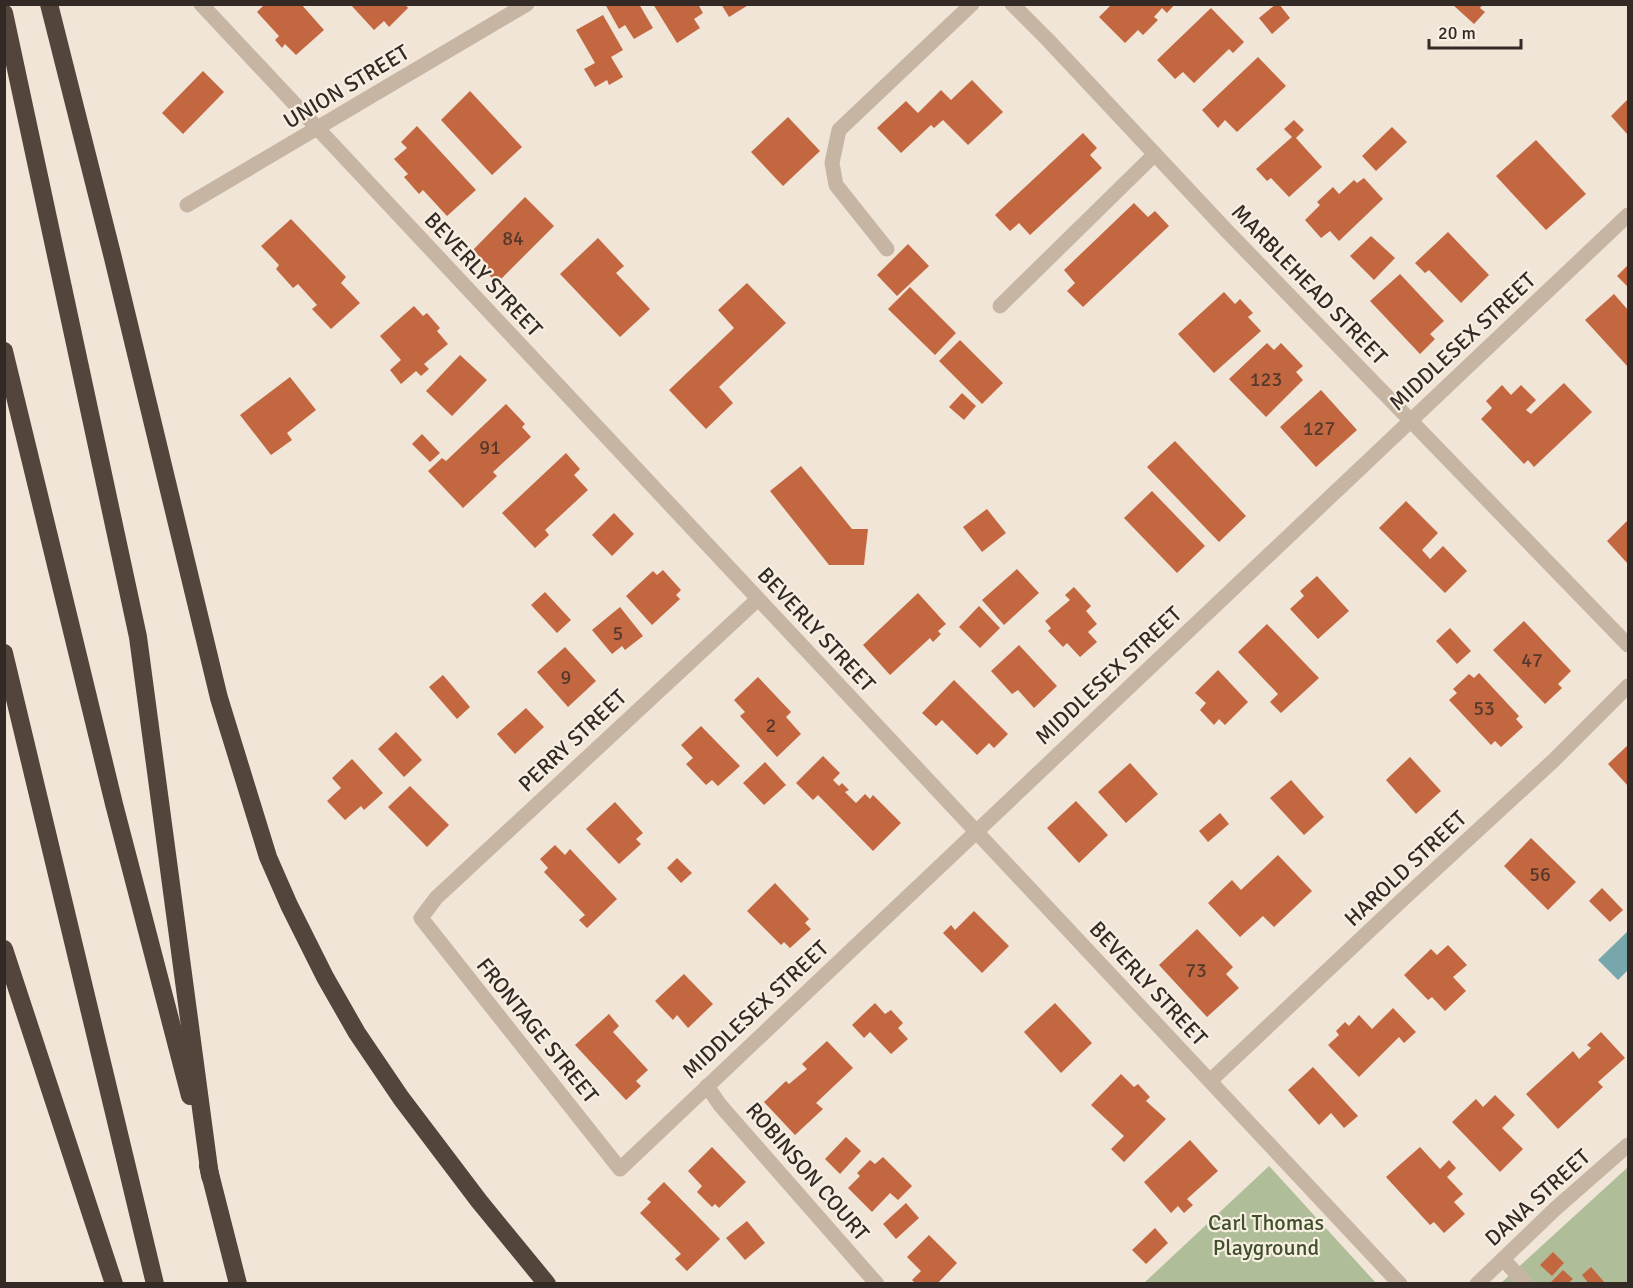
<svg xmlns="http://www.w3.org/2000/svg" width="1633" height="1288" font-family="Signika,sans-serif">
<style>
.green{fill:#afbe98}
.water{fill:#77a7ac}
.building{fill:#c36741}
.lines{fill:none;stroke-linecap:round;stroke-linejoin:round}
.minor{stroke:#c7b5a3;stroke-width:15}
.highway{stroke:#53443c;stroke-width:18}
.labels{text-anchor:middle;stroke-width:4.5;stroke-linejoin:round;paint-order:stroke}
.number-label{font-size:20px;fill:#57392c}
.street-label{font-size:22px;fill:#332a25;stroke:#f8efe3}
.park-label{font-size:22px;fill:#40502a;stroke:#f8efe3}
</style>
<rect width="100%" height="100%" fill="#f0e5d7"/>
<g class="green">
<polygon points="1269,1166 1376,1283 1144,1283"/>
<polygon points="1628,1167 1628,1283 1501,1283"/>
</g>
<polygon class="water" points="1628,931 1628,970 1618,980 1598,960"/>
<g class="building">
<polygon points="265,4 301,4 324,30 296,55 285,44 282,48 275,40 279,36 257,12"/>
<polygon points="350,4 405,4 408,8 389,27 384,21 374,30"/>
<polygon points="605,4 639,4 653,28 634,39 625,25 619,29"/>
<polygon points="653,4 698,4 703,13 694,19 700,28 677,43"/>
<polygon points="721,4 750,4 729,17"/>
<polygon points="1112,4 1175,4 1167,13 1162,8 1154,17 1158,20 1143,35 1138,30 1125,43 1099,17"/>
<polygon points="1276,4 1279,4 1290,18 1272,34 1259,18"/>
<polygon points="1452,4 1483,4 1480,8 1485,12 1474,24"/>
<polygon points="1211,8 1244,42 1233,53 1229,49 1194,83 1183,72 1175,79 1157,60"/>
<polygon points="603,15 623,50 611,57 623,77 609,85 607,80 595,87 584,69 595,63 576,30"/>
<polygon points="1258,57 1286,86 1237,132 1225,120 1218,128 1202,110"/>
<polygon points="203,71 224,92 183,134 162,113"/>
<polygon points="972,80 1003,112 968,145 943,120 934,128 931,125 901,153 877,128 906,101 918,113 941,90 951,100"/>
<polygon points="470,91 522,147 492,175 441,120"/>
<polygon points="1628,99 1628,135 1611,116"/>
<polygon points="788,117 820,151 783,186 751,152"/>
<polygon points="1294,120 1304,130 1296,138 1322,167 1289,197 1271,178 1267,181 1256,169 1292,137 1284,129"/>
<polygon points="417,126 476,190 447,216 423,190 419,194 404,177 408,174 394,159 407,148 401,142"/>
<polygon points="1392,127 1407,142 1376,171 1362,156"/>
<polygon points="1083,133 1097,148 1090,155 1102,168 1030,235 1019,223 1010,231 995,215"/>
<polygon points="1536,140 1586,194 1546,230 1496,176"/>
<polygon points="1364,178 1383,199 1339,241 1330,231 1321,238 1305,220 1320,205 1317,202 1333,187 1339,194 1354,180 1357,183"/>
<polygon points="525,197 554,226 497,283 483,269 488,265 473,250"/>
<polygon points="1134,203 1148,217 1155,211 1169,226 1083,307 1067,291 1075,283 1064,270"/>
<polygon points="291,219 346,277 341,283 360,303 331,329 312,309 317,305 298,284 293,288 276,269 279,265 261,246"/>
<polygon points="1448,232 1489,275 1461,303 1429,270 1425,273 1415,263"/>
<polygon points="1371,236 1395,258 1374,280 1350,256"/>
<polygon points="598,238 624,266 616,273 650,309 620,337 560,274"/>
<polygon points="908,244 929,266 897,296 877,275"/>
<polygon points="1628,265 1628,287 1617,276"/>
<polygon points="1400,274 1444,321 1430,334 1435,339 1420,354 1370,301"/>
<polygon points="747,283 786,323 719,387 733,403 706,429 669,390 734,328 718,310"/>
<polygon points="910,287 956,333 935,355 888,309"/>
<polygon points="1224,292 1235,304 1240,299 1253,313 1248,317 1261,331 1214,373 1178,334"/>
<polygon points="1614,294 1628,310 1628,367 1585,320"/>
<polygon points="414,306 423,316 427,313 440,328 437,331 448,344 424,364 429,369 421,376 416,371 401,384 390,370 401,360 380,336"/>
<polygon points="960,340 1003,383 982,404 939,361"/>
<polygon points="1267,343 1274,350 1281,343 1303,366 1296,372 1303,380 1266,417 1229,379"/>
<polygon points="460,355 487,380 452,416 426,391"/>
<polygon points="290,377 316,410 287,433 292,440 271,455 240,415"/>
<polygon points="1564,383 1592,412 1534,467 1528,460 1524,464 1481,419 1492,408 1486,401 1502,385 1511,395 1521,385 1536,400 1526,410 1531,414"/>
<polygon points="1321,390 1357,430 1316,467 1280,427"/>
<polygon points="962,393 976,406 964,420 949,407"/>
<polygon points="506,404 525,424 522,427 531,437 493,472 497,476 463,508 428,471 442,458 446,461"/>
<polygon points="422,434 440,453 430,462 412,444"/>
<polygon points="1175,441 1246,516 1219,542 1147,467"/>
<polygon points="566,453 580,469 574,475 588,490 545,530 549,535 535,548 502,513"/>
<polygon points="801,466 852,529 868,529 864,565 829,565 770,491"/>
<polygon points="1152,491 1205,546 1177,573 1124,518"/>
<polygon points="1406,501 1438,533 1422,550 1430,559 1443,546 1467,571 1445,593 1379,528"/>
<polygon points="987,509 1006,533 982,552 963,527"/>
<polygon points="614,513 634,534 612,556 592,535"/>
<polygon points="1628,520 1628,564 1607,541"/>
<polygon points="1017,569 1039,593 1004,625 982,600"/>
<polygon points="663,570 681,590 676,595 680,599 652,625 626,596 653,571 657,575"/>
<polygon points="1317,576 1349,611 1318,639 1290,609 1304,596 1300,591"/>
<polygon points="1074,587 1091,606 1086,611 1097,624 1088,632 1097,642 1080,657 1067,643 1063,647 1048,631 1051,628 1045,621 1070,600 1065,595"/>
<polygon points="545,592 571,620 557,633 531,605"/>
<polygon points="918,593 946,624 938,631 941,634 933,642 930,638 890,675 863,645"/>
<polygon points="979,606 1000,628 980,648 959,627"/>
<polygon points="620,607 643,636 625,650 622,646 612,654 592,630"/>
<polygon points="1524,621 1571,671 1558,684 1562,688 1545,704 1493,650"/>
<polygon points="1267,624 1319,678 1281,713 1270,702 1278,694 1238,652"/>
<polygon points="1450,628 1471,651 1457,664 1436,641"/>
<polygon points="1019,645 1057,686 1034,708 1018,690 1012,694 991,671"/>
<polygon points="565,647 596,681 568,707 537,672"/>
<polygon points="1218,670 1248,702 1225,725 1219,719 1214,725 1200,710 1206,703 1195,693"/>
<polygon points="1479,673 1519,716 1516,719 1523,727 1501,747 1495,741 1491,745 1449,700 1457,693 1453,689 1469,674 1474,678"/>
<polygon points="443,675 470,707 457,719 429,687"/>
<polygon points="758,677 791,712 786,717 801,734 777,757 740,716 745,712 734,700"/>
<polygon points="954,680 1008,734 994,748 989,743 977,755 942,720 936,726 922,713"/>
<polygon points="526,708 544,727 515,754 497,734"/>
<polygon points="701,726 740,766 718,786 712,780 706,785 686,764 693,758 681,745"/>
<polygon points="396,732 422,760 404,777 378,749"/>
<polygon points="1628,745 1628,786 1608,764"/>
<polygon points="823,756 840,773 833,780 839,786 842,783 849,790 845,792 856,803 865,794 870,799 873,795 901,823 873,851 818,795 813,800 796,783"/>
<polygon points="1410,757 1441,791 1416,814 1386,780"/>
<polygon points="352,759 383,793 364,810 361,806 345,820 327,801 341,788 332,778"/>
<polygon points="765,762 786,785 764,805 743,783"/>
<polygon points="1130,763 1158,794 1126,823 1098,792"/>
<polygon points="1291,780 1324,817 1304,835 1270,798"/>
<polygon points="410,786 449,825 427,847 388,807"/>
<polygon points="1076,801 1108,835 1079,863 1047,828"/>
<polygon points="615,802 643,833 636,839 641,844 619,864 586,829"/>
<polygon points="1220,813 1229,824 1208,842 1199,831"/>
<polygon points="1531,838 1576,882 1548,910 1504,866"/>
<polygon points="555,845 565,855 570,849 617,899 587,928 579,920 585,915 544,872 548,868 540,859"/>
<polygon points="1278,855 1312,891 1274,927 1263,916 1240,937 1208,903 1232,880 1241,890"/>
<polygon points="677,858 692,873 681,883 667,868"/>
<polygon points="775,883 809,919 805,923 811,929 790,948 784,942 781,945 747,911"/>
<polygon points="1602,888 1623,910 1610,922 1589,901"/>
<polygon points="974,911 1009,946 982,973 943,933 951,925 955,930"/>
<polygon points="1197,929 1233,967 1226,974 1239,988 1207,1017 1159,965"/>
<polygon points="1448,945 1467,965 1453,977 1466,991 1445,1011 1432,997 1428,1000 1404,975 1431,949 1437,955"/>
<polygon points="684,974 713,1004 688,1028 677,1015 673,1020 655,1001"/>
<polygon points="875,1003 885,1014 891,1010 903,1023 898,1028 908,1039 891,1054 870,1032 864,1038 852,1025"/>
<polygon points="1055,1003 1092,1043 1061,1073 1024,1032"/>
<polygon points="1393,1008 1416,1032 1404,1043 1399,1037 1359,1077 1328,1045 1339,1035 1336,1031 1345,1022 1349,1026 1359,1015 1372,1029"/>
<polygon points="609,1014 619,1026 613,1032 648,1070 636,1081 641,1086 626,1100 575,1045"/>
<polygon points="1601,1032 1625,1058 1598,1082 1603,1087 1558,1129 1526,1094 1573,1051 1579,1059 1591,1048 1587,1045"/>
<polygon points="827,1041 853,1068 816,1103 823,1109 795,1135 764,1102 786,1081 789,1084 807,1069 802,1064"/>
<polygon points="1313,1067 1358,1116 1344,1128 1331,1113 1319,1125 1288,1090"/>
<polygon points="1121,1074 1134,1087 1138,1084 1150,1097 1146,1101 1166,1119 1124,1162 1111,1149 1124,1136 1091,1105"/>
<polygon points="1495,1095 1515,1115 1502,1128 1523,1149 1500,1172 1452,1122 1476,1099 1483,1107"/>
<polygon points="846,1137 861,1151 840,1174 825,1159"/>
<polygon points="1190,1140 1218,1171 1187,1199 1193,1205 1184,1213 1178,1206 1171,1213 1144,1182"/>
<polygon points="712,1147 746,1182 719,1208 715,1204 712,1207 697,1192 702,1186 688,1171"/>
<polygon points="1420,1147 1440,1169 1449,1160 1456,1168 1447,1177 1463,1194 1454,1202 1465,1214 1444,1233 1434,1222 1430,1225 1386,1177"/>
<polygon points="883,1157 912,1186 898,1200 890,1193 872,1212 848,1188 860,1176 857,1173 870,1160 875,1164"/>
<polygon points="664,1182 720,1239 687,1271 675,1259 681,1254 640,1213 651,1202 647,1199"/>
<polygon points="906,1203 919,1218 896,1239 883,1224"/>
<polygon points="747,1221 765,1243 745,1260 726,1238"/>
<polygon points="1155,1228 1168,1243 1146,1264 1132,1250"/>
<polygon points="929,1235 957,1263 937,1284 916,1284 912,1280 921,1271 907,1257"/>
<polygon points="1553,1252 1564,1263 1552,1276 1540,1265"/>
<polygon points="1591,1267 1606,1284 1589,1284 1582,1275"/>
<polygon points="1563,1270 1573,1279 1567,1284 1553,1284 1551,1282"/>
</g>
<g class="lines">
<g class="minor">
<polyline points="201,4 1400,1284"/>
<polyline points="1012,4 1048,40 1226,230 1628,645"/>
<polyline points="187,205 527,4"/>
<polyline points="887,249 836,185 832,163 839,130 972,4"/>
<polyline points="1000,306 1155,154"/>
<polyline points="758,599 436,898 421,918 620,1169 1628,215"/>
<polyline points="1210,1081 1401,901 1553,761 1628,686"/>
<polyline points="707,1086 720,1105 877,1284"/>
<polyline points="1503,1259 1526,1284"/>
<polyline points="1477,1284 1555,1209 1628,1145"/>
</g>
<g class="highway">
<polyline points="49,4 113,258 219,698 268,857 289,905 325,977 357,1033 401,1098 479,1201 547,1284"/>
<polyline points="4,13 138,637 210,1176"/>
<polyline points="4,351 114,804 190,1096"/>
<polyline points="4,653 155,1284"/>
<polyline points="4,949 114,1284"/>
<polyline points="208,1166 238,1284"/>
</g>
</g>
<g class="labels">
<g class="number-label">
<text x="513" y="245">84</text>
<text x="1266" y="386">123</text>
<text x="1319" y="435">127</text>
<text x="490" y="454">91</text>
<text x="618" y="640">5</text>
<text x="1532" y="667">47</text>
<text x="566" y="684">9</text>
<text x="1484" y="715">53</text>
<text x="771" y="732">2</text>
<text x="1540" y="881">56</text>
<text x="1196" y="977">73</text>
</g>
<g class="street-label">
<text transform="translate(346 86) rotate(-31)" y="8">UNION STREET</text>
<text transform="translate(484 274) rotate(47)" y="8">BEVERLY STREET</text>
<text transform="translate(1310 284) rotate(46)" y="8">MARBLEHEAD STREET</text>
<text transform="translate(1462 341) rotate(-43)" y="8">MIDDLESEX STREET</text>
<text transform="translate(817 629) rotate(47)" y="8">BEVERLY STREET</text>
<text transform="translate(1108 675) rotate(-43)" y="8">MIDDLESEX STREET</text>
<text transform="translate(572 740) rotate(-43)" y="8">PERRY STREET</text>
<text transform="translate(1405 868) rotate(-43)" y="8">HAROLD STREET</text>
<text transform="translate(1149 983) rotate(47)" y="8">BEVERLY STREET</text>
<text transform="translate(755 1009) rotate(-43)" y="8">MIDDLESEX STREET</text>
<text transform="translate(538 1030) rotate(51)" y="8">FRONTAGE STREET</text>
<text transform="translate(808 1171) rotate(49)" y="8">ROBINSON COURT</text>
<text transform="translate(1537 1197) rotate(-42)" y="8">DANA STREET</text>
</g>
<g class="park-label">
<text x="1266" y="1230">Carl Thomas<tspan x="1266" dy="25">Playground</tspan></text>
</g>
</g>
<rect width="1633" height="1288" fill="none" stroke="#332a25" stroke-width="12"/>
<path d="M1429 39v9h92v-9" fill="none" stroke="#332a25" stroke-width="3"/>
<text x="1438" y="39" font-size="18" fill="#332a25" stroke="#f8efe3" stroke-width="4.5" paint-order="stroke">20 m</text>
</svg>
